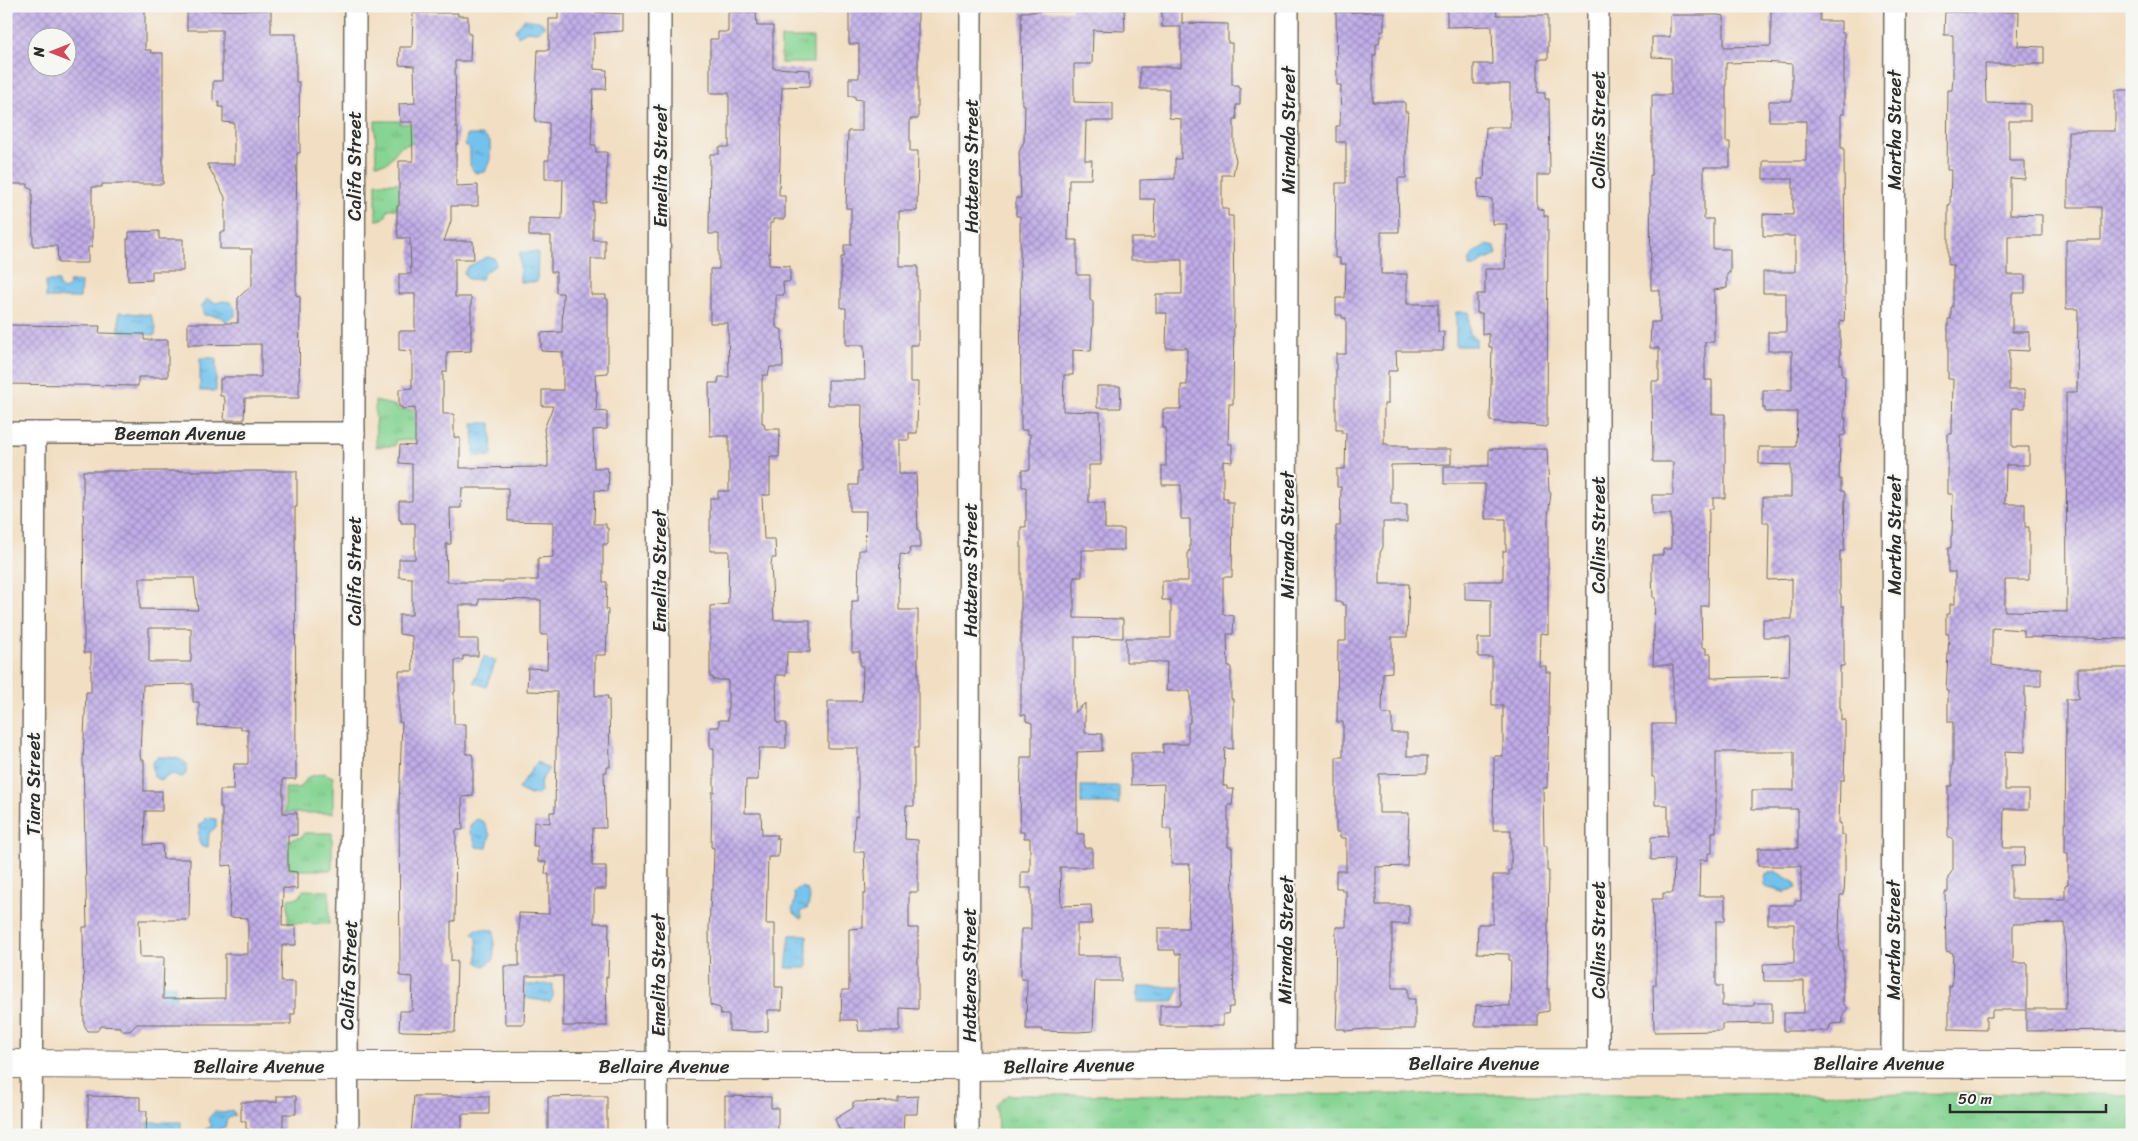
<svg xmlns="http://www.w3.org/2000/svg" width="2138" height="1141" font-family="Sriracha,sans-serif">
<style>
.grass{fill:url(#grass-tufts);stroke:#58805f}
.water{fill:url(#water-ripples);stroke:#4e768c}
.building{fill:url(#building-cross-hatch);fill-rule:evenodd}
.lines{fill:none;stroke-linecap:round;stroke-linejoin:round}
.street-casing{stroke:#716a60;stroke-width:24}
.secondary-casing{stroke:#716a60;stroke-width:30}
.street{stroke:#fff;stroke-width:21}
.secondary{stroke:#fff;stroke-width:28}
.labels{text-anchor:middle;stroke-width:4.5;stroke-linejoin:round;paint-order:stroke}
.street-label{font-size:19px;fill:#2b2b2b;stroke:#f6f6f2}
</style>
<defs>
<pattern id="grass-tufts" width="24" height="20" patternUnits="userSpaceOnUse" patternTransform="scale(1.25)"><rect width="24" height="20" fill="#86d493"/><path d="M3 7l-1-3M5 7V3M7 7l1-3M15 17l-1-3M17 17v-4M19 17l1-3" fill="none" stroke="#74b67f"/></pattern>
<pattern id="water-ripples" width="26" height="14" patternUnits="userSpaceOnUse" patternTransform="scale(1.25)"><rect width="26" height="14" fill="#72c2ed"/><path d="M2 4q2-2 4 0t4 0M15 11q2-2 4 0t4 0" fill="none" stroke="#5e9ec0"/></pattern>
<pattern id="building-cross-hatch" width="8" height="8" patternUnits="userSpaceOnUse" patternTransform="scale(1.25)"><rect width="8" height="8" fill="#c1ade8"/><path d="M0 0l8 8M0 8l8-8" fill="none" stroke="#9d8dbc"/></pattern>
</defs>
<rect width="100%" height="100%" fill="#f6f6f2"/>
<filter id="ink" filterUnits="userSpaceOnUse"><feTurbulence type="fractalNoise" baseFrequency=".02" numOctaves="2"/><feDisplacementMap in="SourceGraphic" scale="10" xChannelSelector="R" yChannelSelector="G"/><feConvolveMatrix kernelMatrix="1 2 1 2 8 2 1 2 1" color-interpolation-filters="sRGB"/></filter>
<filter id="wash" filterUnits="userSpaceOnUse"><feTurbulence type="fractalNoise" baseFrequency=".0096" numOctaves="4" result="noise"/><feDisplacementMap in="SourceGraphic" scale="20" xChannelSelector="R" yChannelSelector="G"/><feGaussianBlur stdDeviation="1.12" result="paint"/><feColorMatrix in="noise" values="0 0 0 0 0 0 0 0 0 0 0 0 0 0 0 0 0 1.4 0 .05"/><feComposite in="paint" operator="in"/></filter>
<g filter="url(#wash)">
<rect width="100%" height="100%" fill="#f2dfc3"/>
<g class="grass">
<rect x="781" y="38" width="32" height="25"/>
<polygon points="375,121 400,121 400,124 417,123 413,143 400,147 387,163 376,164"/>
<path d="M376,183H416L400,206H397V209H388C386,217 385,220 376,220Z"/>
<polygon points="375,401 397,406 398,410 416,410 415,440 395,440 395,446 376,447"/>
<polygon points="324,773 333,777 333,813 285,813 285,788 300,788 308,777"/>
<polygon points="304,833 332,833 332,870 288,870 288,840 302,837"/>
<polygon points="303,890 329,891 329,924 288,923 288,899 300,897"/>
<polygon points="2048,1093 2132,1095 2132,1135 998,1135 997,1106 1007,1095"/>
</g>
<g class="water">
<polygon points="524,19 539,21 544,25 544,27 537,32 527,31 518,36 515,30"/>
<polygon points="467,135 482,135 490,141 490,160 485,172 475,173 470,165 470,149 465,145"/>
<path d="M1487,245L1495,247L1497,254C1490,260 1483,259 1475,267H1469C1468,256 1477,249 1487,245Z"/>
<polygon points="520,252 538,252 537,282 520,282"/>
<polygon points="487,257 494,258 496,265 485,272 480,280 468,279 464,273 467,267"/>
<polygon points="46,281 59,281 59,287 64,290 68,288 69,282 81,282 80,298 46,298"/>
<polygon points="207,299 216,303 223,301 230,302 235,309 235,316 227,321 218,316 204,315 201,307"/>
<polygon points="119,312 151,315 156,328 155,335 119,332"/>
<polygon points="1456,312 1469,312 1469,334 1476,338 1476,346 1456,346"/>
<rect x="200" y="358" width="16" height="33"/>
<polygon points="473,423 491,423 492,456 474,456"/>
<polygon points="484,656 496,661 486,687 474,682"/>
<path d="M157,757C168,757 178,756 187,764L186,774L182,777L172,774L161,780L154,777L152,764Z"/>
<polygon points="537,762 549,769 540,782 541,792 537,796 534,794 530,795 518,789"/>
<rect x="1081" y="786" width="38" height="18"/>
<path d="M205,818L216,819V827L209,833L208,847H202C196,841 199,832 200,824L204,822Z"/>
<polygon points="477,819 484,822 490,835 487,848 476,847 473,837 470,833 470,825"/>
<polygon points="1775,871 1795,883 1797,888 1783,892 1765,887 1763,883 1765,875"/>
<polygon points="800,887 807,889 810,899 807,909 801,911 802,918 800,918 792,911 795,900 794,892"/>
<polygon points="477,929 494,930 494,959 484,966 478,963 477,938 472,933"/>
<polygon points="790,935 807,935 807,968 786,968"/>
<polygon points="553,984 553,997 550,1002 525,998 525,985"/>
<polygon points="141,985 175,985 176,1000 142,1001"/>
<polygon points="1138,987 1180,987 1173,1002 1138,1002"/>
<polygon points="215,1111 224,1113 232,1110 235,1115 227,1119 225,1127 219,1129 219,1135 204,1135 206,1129 212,1126 208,1119"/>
<rect x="148" y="1122" width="33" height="13"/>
</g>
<g id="blocks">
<g class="building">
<path d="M6,6H145V50H151V53H163V184H102V187H92V247H88V263H58L57,246H33L32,189L28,188V184H6ZM38,38H68V68H38Z"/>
<path d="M558,6H592V12L623,14V31L594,33V69L607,70L606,89H593L591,145H596V152H607L606,202H593V240H605V259H591V295H606V299H608V373L595,374L596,391H597L596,411L607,412V429L593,430L594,468H607V471H609L608,491L595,490L594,524H606V528H608V544H603V582H607L606,609L608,610L606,655H595V696H608L607,699H609L610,767H607V772H604L606,828H593L592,866H606V889H594V923H609L608,977H606L607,1026H563V976H526L524,1024H505L504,966H519V913L549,914V874H545L546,862H538V846H533L534,822L550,823V812H555L557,692L527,691L528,668L547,669L548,635H541V600L479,599V605H459V639H478V656H463V660H455V692H454V724H466V754H472L473,758V796L462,797L463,830H456L455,921H451V961H457L455,1032L403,1031L399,1030L400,1011H412L413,977L400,976L399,806L402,722H399V671H413L412,636L399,634V615H412V578L399,577V559H415V523H401V520H399V501H412V464L399,463L400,445L415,446V408L402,409V407H399V389L412,388V351L399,350V331H415V294H399V274H411L410,238H398L397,222V206H399V161H413L412,122H400L399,104L415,103L414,66L399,65L400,47H412L413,13H458V16H468V34H471L470,61H455L456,128H458V144H456V186L478,185V206H451V221L444,241H473L474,259H455V297H471V351L447,352V372H443V414H454V437L460,438V468L548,467V456L544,429L553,406H542V390H563V352L541,351V333L562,332L563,293H556V272H551V236H529V218L562,219L563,179H545V160H549V123L535,121L538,50H549V19H558ZM462,488H508V521L553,522V557L538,558V580H503V582H447L446,544H451L450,508H461Z"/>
<polygon points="849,6 918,6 918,119 910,119 910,151 918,151 917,211 899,211 899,266 918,266 918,345 910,345 910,382 918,382 917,433 909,433 909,440 899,440 899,474 916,474 918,531 920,531 920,548 910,548 909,555 900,554 899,589 899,610 918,610 918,748 914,748 914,806 906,806 905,839 918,840 918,892 909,892 909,928 918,928 918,1009 900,1008 900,1031 859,1031 857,1020 841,1020 842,990 849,990 849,929 863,928 863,894 866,894 864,852 854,852 855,816 858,816 858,748 828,748 828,701 862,701 863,666 860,666 860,652 852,652 852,601 858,601 859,550 865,550 866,511 850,511 850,485 858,485 858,472 861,472 862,405 828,405 828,380 865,380 864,345 846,345 846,308 841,308 841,257 844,257 844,245 851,245 851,208 846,208 848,131 862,131 862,100 855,99 855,96 849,96 849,78 859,78 859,44 849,44"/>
<polygon points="1072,6 1091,6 1091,10 1124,9 1125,31 1093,30 1092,64 1074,64 1074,102 1113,103 1113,121 1086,121 1085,160 1092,160 1091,179 1069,179 1068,240 1077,240 1077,275 1090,275 1090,300 1093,302 1093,322 1091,351 1073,350 1073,375 1064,375 1063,411 1100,412 1101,465 1089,465 1089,503 1105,503 1105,529 1124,529 1124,550 1082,550 1082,577 1074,577 1074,618 1123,619 1123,638 1075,637 1075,713 1085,703 1085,733 1102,734 1102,751 1077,752 1077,834 1084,834 1084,848 1092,848 1092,867 1060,867 1061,906 1091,905 1092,924 1077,924 1077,956 1121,956 1121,981 1095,981 1093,1031 1077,1032 1042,1031 1042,1029 1026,1029 1027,979 1021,979 1021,929 1031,929 1031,888 1021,888 1021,872 1030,872 1030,838 1024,838 1024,832 1020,832 1021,757 1032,757 1032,723 1026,721 1026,715 1021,715 1021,527 1026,527 1026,487 1022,487 1022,470 1030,470 1030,434 1027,434 1027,430 1021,430 1020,216 1016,216 1016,198 1021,198 1019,152 1024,142 1025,105 1022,105 1021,12 1072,11"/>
<path d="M1771,6L1820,8V21H1841V33H1844V114H1841V148H1844L1845,299L1844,321L1840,320V364H1842V376H1845L1844,418H1846L1845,435L1840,436L1839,479H1841V491H1844L1845,494L1844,551H1840V594H1841V606H1844V666H1840V708H1841V720H1845V744L1844,780H1840L1839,823H1841V835H1845V872L1844,895H1840L1839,938L1840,951H1843V1004L1848,1008L1843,1014V1023L1831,1024L1828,1031H1784V1013H1804V981H1764L1763,964L1794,963V924H1768V905H1795V901H1801V866H1758V848H1798V809H1752V790H1794V752H1716V832H1712V853H1708V860H1700L1699,896H1725V921H1716V986H1722V1006H1754V1003H1772V1023L1722,1024V1031L1654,1032L1653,985H1656V942H1654L1652,899H1663V893H1673L1674,859L1651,860V837L1668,836V805H1655V777H1652V724H1673V665H1653L1655,598H1653L1652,575V555H1663V549H1671V514H1652V495H1673V462H1653L1652,381H1659V348H1650L1651,322H1660V290H1651L1650,175H1652V95H1671V58L1652,57V37H1670V15H1718L1724,16V47L1771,46ZM1763,62L1792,64V101H1769V121H1806V161H1763V179H1793V215L1763,214V236H1795V272H1763V293H1786V332H1768V351H1792V390H1763V408H1765V412H1797L1796,447H1759V464L1791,465V497H1763V523H1769L1768,580L1792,579V619H1763V637H1790L1789,676L1711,678V654H1706V648H1702L1701,606H1708L1709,509H1713V498H1725V414H1712V380H1705V342H1714V290L1727,288V273H1730V249H1713V219H1704V167H1730V142H1726V63Z"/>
<polygon points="1162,8 1182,8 1182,23 1228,24 1228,43 1232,43 1232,85 1238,85 1238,88 1240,88 1240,105 1236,105 1237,119 1234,119 1234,153 1236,160 1233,175 1222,175 1222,209 1228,209 1228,216 1233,216 1234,309 1233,404 1229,404 1228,444 1232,444 1232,462 1223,461 1223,499 1227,499 1227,502 1233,502 1232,577 1223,577 1223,614 1234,616 1233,634 1227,634 1228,666 1231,666 1231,699 1233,699 1233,749 1225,748 1223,786 1227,786 1227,789 1234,789 1232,805 1228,805 1228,847 1232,847 1234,961 1233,1007 1229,1007 1228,1014 1223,1014 1223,1026 1160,1026 1160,1005 1181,1005 1181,954 1175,954 1175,950 1158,950 1158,928 1188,928 1190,864 1171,864 1171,829 1163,829 1164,784 1131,785 1131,753 1163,753 1163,744 1188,744 1188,723 1190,723 1190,691 1166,691 1167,662 1126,662 1126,638 1171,638 1171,600 1162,600 1162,581 1188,581 1188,551 1190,551 1190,519 1181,519 1181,485 1162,485 1162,466 1166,466 1166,428 1163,428 1163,409 1181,409 1181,385 1187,385 1187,348 1166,348 1167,313 1156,313 1156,294 1182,294 1182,260 1131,260 1131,238 1154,238 1155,199 1140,199 1140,180 1175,179 1175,159 1181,159 1181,119 1169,118 1169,89 1140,89 1140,67 1181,67 1181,27 1162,27"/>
<polygon points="1478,8 1496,8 1497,15 1548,15 1548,59 1538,59 1538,93 1545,93 1545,99 1549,99 1550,175 1537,175 1537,208 1544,210 1544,216 1548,216 1547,427 1490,421 1492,347 1489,347 1489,334 1482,334 1482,313 1477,313 1477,294 1485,294 1485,269 1505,269 1507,224 1492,224 1492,199 1478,198 1478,179 1484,179 1486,127 1510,127 1510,84 1474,84 1474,64 1493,64 1492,26 1447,27 1447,10 1478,10"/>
<polygon points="187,10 271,10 271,34 296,34 296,82 299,82 300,153 297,153 296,225 296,295 300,297 299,398 245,398 244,420 224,420 225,400 223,396 220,396 220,379 223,379 223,377 261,377 261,344 188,345 188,323 238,323 238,298 252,285 252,249 220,249 220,232 225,232 225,197 207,164 234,164 234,123 223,122 223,107 219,107 219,101 214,102 213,99 213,81 222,81 222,30 187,30"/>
<polygon points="729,12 756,12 757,26 773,26 773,68 810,70 810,86 782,87 779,196 785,196 785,219 773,219 773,223 770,223 769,265 790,266 790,282 783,282 784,295 776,295 776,327 782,330 783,367 770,367 768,375 763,375 762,380 762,423 764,423 765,429 780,429 779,457 770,457 770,495 762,495 764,539 775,539 776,558 772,558 771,564 774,620 810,620 810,652 787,652 786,675 776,675 777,723 786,723 786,748 759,748 758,780 746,780 745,813 761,813 762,835 777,835 776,838 779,838 778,857 768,857 766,924 775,924 775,987 783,987 782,1010 768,1010 768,1031 756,1032 729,1031 729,1015 721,1015 720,1008 710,1005 709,928 711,890 713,890 714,848 711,847 712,792 714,792 714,748 711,748 710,746 710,727 719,727 719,720 728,720 728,680 713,680 713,677 710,677 710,606 728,604 729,551 710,551 710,498 718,498 718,491 729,491 729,436 710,436 709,383 718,383 719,377 729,377 728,323 710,323 710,269 719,269 719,234 709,234 710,154 719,154 719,147 729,147 729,93 710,93 710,39 718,39 718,32 728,32 728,14"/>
<polygon points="1336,12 1384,12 1384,31 1381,31 1379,44 1376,44 1376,55 1373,55 1373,102 1405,102 1405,112 1408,112 1406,136 1406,178 1398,178 1399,232 1381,232 1381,274 1407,274 1407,304 1438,304 1438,332 1444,332 1443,351 1396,351 1397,371 1388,371 1388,404 1384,404 1384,444 1388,444 1388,446 1408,446 1408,449 1451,449 1451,464 1391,465 1391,504 1407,504 1407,522 1383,522 1383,547 1380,553 1380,584 1409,584 1407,637 1392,637 1392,672 1383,673 1382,714 1392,714 1392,733 1407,733 1407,756 1427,756 1427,773 1379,774 1379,813 1409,813 1407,866 1376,867 1376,905 1409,905 1409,924 1392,924 1392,988 1408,988 1408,999 1415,999 1415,1029 1365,1029 1345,1031 1345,1029 1336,1029 1337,1004 1335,997 1336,927 1346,927 1346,891 1342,891 1342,888 1336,888 1336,871 1346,871 1346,838 1340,838 1340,832 1336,832 1336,757 1343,757 1343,722 1337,722 1338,641 1346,641 1346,605 1342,605 1342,602 1336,602 1336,526 1340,526 1341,487 1337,487 1337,469 1345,469 1346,433 1342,433 1342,430 1336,430 1336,354 1346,354 1346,318 1342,318 1342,315 1336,315 1336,298 1345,298 1346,264 1340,264 1340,258 1335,258 1336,183 1346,183 1346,142 1336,142 1336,126 1340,126 1341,85 1337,85"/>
<path d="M1945,12H2019L2018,46L2044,47V64H1985L1986,103L2030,104V121H2009V161H2025V179L2010,178V214L2042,215V236H2008V275H2025V293H2012V332H2029V351L2009,350V390H2025V408H2012V447H2029V465H2006L2005,504H2025V527H2029V580H2005V611L2067,612L2066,392H2077L2078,309H2066V240H2101V207H2068V131H2115V90H2132V639L2024,637V630L1992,628V665L2009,668H2041V686H2025V752L2005,751V790H2029V809H2004L2003,848H2025L2024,866H2011V899H2065V885L2068,884V853H2065L2066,699H2078V668H2132V1030L2026,1031V1010H1992V1017H1986V1030L1949,1029V986H1952L1953,953L1946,951L1945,892H1948V877L1953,870V838H1948V786H1952V765H1953V722H1948V691H1946L1949,634H1946V614H1950V604H1955V572H1948V548H1951V536H1952L1953,494H1948V434H1952L1953,379H1948V319H1951V307H1953V265H1948V205H1950L1951,170H1947L1948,90H1952L1953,78V35H1944ZM2065,923L2066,1009H2027V963H2013V924Z"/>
<polygon points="159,231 159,239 183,239 183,271 152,271 152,280 128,281 127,239 129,239 129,232"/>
<polygon points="6,325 100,326 99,333 144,334 144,340 168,340 168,377 138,377 138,386 6,384"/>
<polygon points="1097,386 1120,386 1121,408 1097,408"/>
<polygon points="1489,449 1547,449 1549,492 1551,493 1548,516 1548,634 1540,633 1539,666 1546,666 1546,672 1550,672 1547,788 1543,788 1544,846 1547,846 1547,871 1549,871 1547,989 1549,989 1549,1011 1538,1013 1538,1026 1475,1026 1476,1005 1510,1006 1511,960 1509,960 1509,954 1477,953 1478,924 1493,924 1493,875 1509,875 1509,870 1511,870 1511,830 1493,830 1494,756 1503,756 1503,705 1492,705 1492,657 1478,657 1478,638 1491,638 1491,600 1465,599 1465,581 1503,581 1503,551 1506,551 1506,519 1485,519 1485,484 1444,484 1444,466 1489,466"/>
<path d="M83,471H297V507H295L296,779H283V813H297V835H288V871L297,872V889L283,888L282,926H296V945H282L281,982H295V1014H291V1024H137L130,1031H122L120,1027L101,1026L97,1031H88L84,1025L83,927H87L83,761L86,692H91V653H84ZM140,578H194L198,610L140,609ZM149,628H191V662H149ZM193,684V702H199V726L241,727V729H248V764H234L233,790H220V807H222V866L232,865L229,917L248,918V954H225V998L163,999L164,957H140L139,920H189L190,859H163L162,844L144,845L145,811H162V791H144V760H141L140,754L143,685Z"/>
<polygon points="88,1096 140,1097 140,1111 147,1111 146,1135 88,1135"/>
<polygon points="277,1096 296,1096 296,1114 283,1114 283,1135 249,1135 249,1129 246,1129 246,1121 241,1121 241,1102 277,1102"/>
<polygon points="414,1096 489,1096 489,1114 462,1114 462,1128 454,1135 411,1135"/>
<polygon points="587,1096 607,1096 607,1135 548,1135 548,1097"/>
<polygon points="725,1096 771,1097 771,1108 778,1108 778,1135 725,1135"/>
<polygon points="918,1096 917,1114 904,1114 903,1135 852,1135 852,1130 840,1131 835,1119 853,1108 853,1102 898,1101 898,1097"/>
</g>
</g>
</g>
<g filter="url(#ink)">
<use href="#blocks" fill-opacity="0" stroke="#716a60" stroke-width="1"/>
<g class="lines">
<g class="street-casing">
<g id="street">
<polyline points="1598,6 1598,1063"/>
<polyline points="6,433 354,433"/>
<polyline points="1284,1063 1288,6"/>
<polyline points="1892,1063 1895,6"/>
<polyline points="31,1135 35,433"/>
<polyline points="348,1135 347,1036 353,769 355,6"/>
<polyline points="657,1135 660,6"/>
<polyline points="968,1135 971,6"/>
</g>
</g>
<g class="secondary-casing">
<polyline id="secondary" points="6,1064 347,1066 968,1066 1284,1063 2132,1064"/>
</g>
<use href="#street" class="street"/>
<use href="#secondary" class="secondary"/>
</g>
</g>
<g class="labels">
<g class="street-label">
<text transform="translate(1288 130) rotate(-90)" y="7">Miranda Street</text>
<text transform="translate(1598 130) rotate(-90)" y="7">Collins Street</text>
<text transform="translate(1894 130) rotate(-90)" y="7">Martha Street</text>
<text transform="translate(354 166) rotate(-90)" y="7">Califa Street</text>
<text transform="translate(660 166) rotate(-90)" y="7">Emelita Street</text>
<text transform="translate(971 166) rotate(-90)" y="7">Hatteras Street</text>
<text x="180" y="440">Beeman Avenue</text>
<text transform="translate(1287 535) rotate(-90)" y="7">Miranda Street</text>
<text transform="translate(1598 535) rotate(-90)" y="7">Collins Street</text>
<text transform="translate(1894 535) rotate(-90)" y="7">Martha Street</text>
<text transform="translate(970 570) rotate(-90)" y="7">Hatteras Street</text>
<text transform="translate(354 571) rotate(-90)" y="7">Califa Street</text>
<text transform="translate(659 571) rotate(-90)" y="7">Emelita Street</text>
<text transform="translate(33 784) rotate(-90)" y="7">Tiara Street</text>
<text transform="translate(1285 940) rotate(-89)" y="7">Miranda Street</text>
<text transform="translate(1598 940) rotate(-90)" y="7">Collins Street</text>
<text transform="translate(1893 940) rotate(-90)" y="7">Martha Street</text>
<text transform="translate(348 975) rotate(-88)" y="7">Califa Street</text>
<text transform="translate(658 975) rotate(-90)" y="7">Emelita Street</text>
<text transform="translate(969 975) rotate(-90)" y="7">Hatteras Street</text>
<text x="1474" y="1070">Bellaire Avenue</text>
<text x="1879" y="1070">Bellaire Avenue</text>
<text transform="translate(1069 1065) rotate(-1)" y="7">Bellaire Avenue</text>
<text x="259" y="1073">Bellaire Avenue</text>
<text x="664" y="1073">Bellaire Avenue</text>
</g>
</g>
<rect width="2138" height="1141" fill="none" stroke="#f6f6f2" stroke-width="25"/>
<g transform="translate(52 52) rotate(270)"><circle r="24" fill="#f6f6f2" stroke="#a5a5a2"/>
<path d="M0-4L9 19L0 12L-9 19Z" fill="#d1495b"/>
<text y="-8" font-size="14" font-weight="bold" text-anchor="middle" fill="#2b2b2b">N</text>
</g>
<path d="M1950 1104v8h156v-8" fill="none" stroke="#2b2b2b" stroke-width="2.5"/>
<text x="1958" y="1104" font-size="15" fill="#2b2b2b" stroke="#f6f6f2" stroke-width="4" paint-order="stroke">50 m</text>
</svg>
